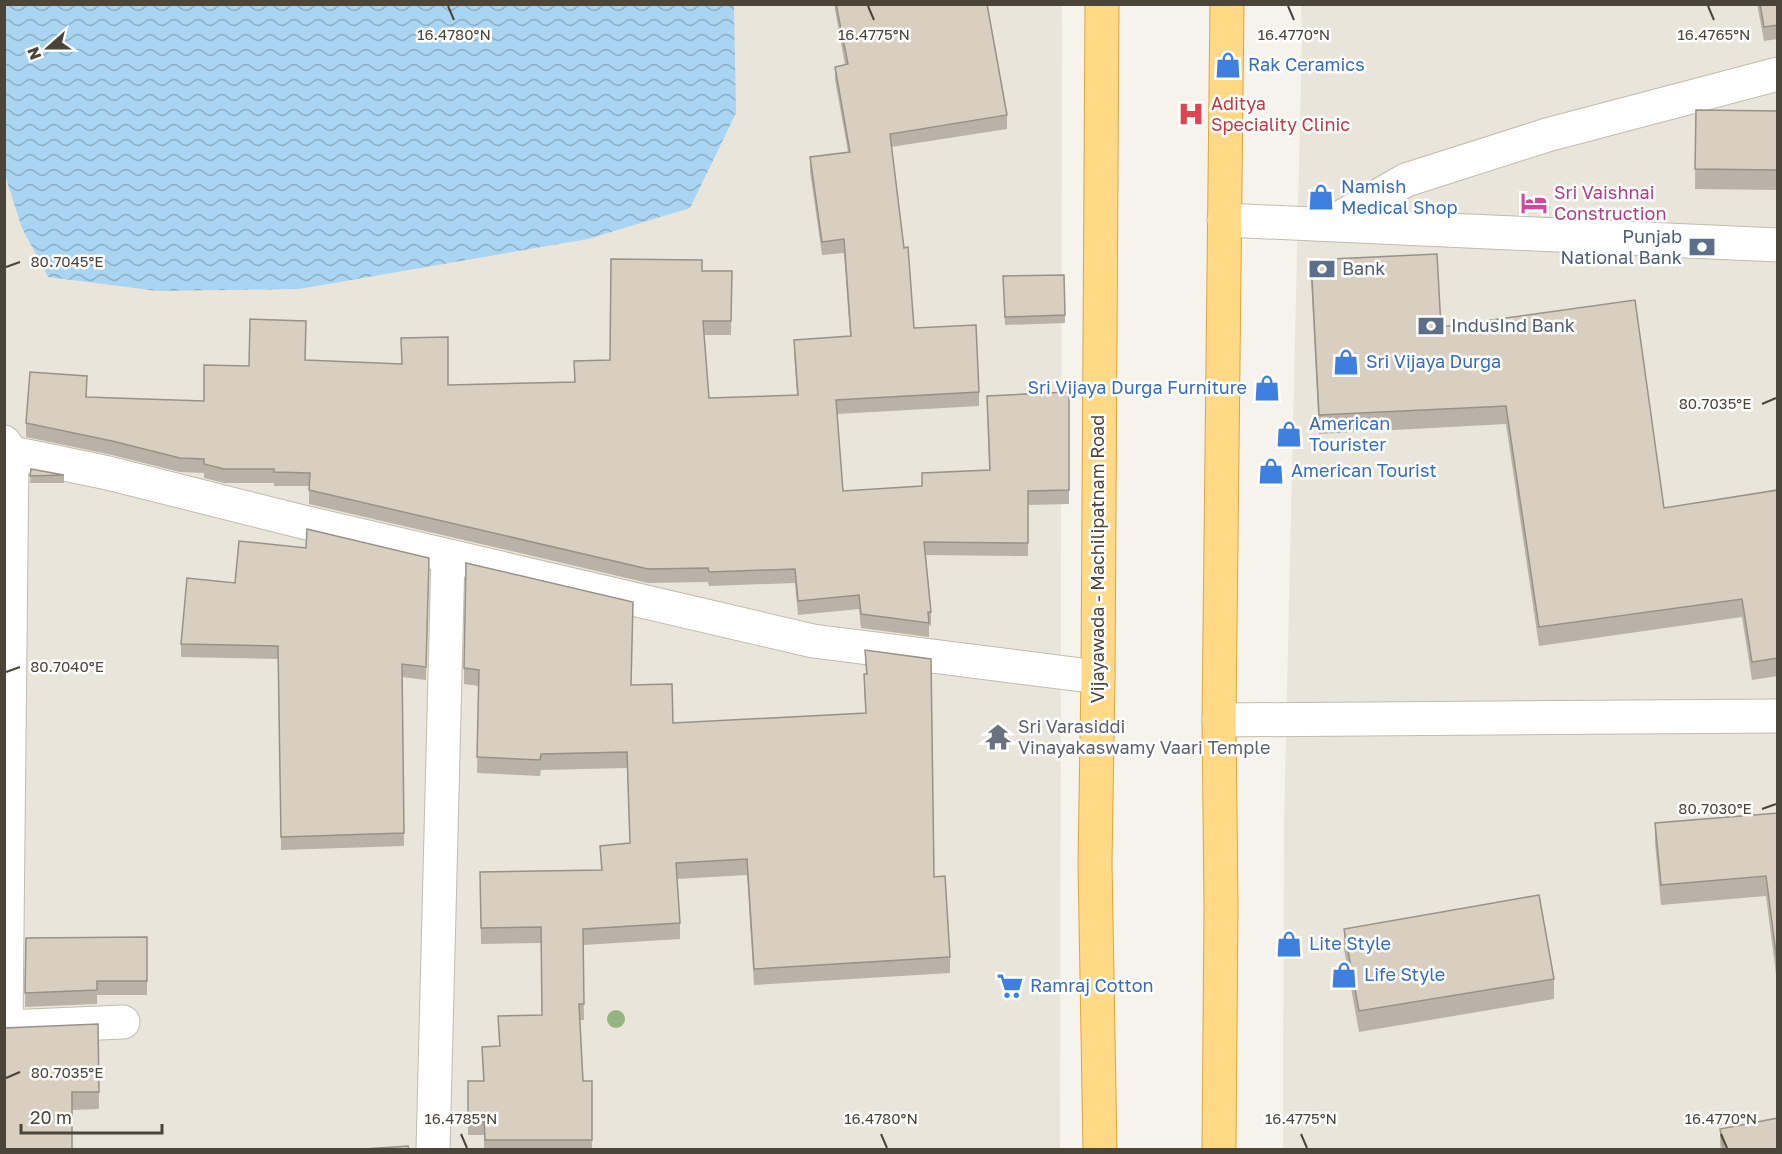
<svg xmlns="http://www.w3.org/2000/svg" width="1782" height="1154" font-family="'Golos Text',sans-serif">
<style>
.residential{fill:#eae5da}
.water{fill:url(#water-waves)}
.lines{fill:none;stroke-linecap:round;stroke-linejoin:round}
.minor-casing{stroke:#c2bbae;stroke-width:35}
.trunk-casing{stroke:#e0a43c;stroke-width:35}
.minor{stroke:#fff;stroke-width:33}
.trunk{stroke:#ffd985;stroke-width:33}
.tree{fill:#97b381}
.wall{fill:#bab2a6}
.shaded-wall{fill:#979187}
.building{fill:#d8cfc1;stroke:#979187;stroke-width:1.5}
.ticks{fill:none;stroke:#4b4439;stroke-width:2}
.labels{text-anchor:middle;stroke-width:5;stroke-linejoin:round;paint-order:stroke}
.shop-label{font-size:18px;fill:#366cbe;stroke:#fff;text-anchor:start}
.health-label{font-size:18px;fill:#be3a42;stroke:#fff;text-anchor:start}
.hotel-label{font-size:18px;fill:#b23c85;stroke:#fff;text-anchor:start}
.service-label{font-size:18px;fill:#4e5e75;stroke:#fff;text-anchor:start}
.street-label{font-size:18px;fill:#4b4439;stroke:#fff}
.worship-label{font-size:18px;fill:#5b616d;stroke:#fff;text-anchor:start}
.ticks-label{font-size:15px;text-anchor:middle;fill:#4b4439;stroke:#fff;stroke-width:5;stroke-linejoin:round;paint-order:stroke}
</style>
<defs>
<pattern id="water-waves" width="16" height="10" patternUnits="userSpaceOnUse" patternTransform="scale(1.5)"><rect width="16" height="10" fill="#a9d4f2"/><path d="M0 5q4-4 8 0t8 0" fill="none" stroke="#8caec5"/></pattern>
</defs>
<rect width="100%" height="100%" fill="#f6f3ec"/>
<g class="residential">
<polygon points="5,5 1062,5 1060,1149 5,1150"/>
<polygon points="1301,5 1777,5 1777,1149 1283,1150 1284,823 1302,33"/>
</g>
<polygon class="water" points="4,5 734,5 736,113 690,208 588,239 299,289 158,291 48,277 22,228 5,175"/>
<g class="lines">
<g class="minor-casing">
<g id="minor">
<polyline points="1224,220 1778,245"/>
<polyline points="1329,224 1406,180 1547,135 1778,74"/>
<polyline points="4,442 12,453 108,473 303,522 813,641 1098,677"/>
<polyline points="12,453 6,1027 123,1022"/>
<polyline points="1219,720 1778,716"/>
<polyline points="433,1150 448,556"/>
</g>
</g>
<g class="trunk-casing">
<g id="trunk">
<polyline points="1100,1150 1095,863 1098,677 1102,4"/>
<polyline points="1219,1150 1221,906 1219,720 1227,4"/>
</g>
</g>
<use href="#minor" class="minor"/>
<use href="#trunk" class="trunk"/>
</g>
<circle class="tree" cx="616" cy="1019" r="9"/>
<g class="wall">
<polygon points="834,4 981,4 1007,115 1007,129 891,147 914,328 979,392 979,406 837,414 843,491 922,486 922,473 989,470 987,396 1069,392 1069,504 1028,505 1028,556 926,555 931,612 931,625 929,626 929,637 861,628 859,609 798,615 795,583 709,586 708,582 648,583 309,504 309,486 274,486 274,483 224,483 204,478 204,473 180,472 112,455 26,437 26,423 87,390 87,397 204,401 249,366 305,360 448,385 574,382 574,361 610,360 702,271 732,271 731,335 704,335 709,398 797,395 794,354 794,340 850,336 844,253 822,255 810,171 810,157 848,152 835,80 835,67 845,65"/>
<polygon points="1757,4 1778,4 1778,39 1764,41"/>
<polygon points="1696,110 1778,111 1778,190 1695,189"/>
<polygon points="1311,260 1441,327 1664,508 1778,490 1778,676 1752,680 1742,617 1539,646 1506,424 1319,434 1311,279"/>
<polygon points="1003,276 1065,315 1065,323 1005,325"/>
<polygon points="31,469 64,475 64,483 30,483"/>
<polygon points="429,558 426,680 402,677 404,846 281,850 278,659 181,657 181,644 235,583"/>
<polygon points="865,650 934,877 950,957 950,973 754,985 747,875 677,879 680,923 680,939 583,945 584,1020 580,1020 583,1081 592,1081 592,1149 484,1149 484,1135 468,1135 468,1081 483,1081 482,1047 499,1046 498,1016 542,1015 541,943 481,944 480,872 601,870 600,846 630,843 627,768 541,770 540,776 477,773 479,686 464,684 464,668 631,685 673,723 866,713 864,690 864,674 866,674"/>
<polygon points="1778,813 1778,990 1766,896 1661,905 1655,843 1655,823"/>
<polygon points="1344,929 1554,979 1554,999 1359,1032 1344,949"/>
<polygon points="147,937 147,995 97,995 97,1004 25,1007 26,938"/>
<polygon points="98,1024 99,1109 72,1110 7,1028"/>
<polygon points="1720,1129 1778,1149 1721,1149 1720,1144"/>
</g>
<polygon class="shaded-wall" points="6,195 6,209 4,210 4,196"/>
<g class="building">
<polygon points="836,4 987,4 1007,115 890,134 904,248 908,247 914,328 976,325 979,392 836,400 843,491 922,486 922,473 990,470 987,396 1069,392 1069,490 1028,491 1028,543 924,542 931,612 928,612 929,623 861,614 859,595 798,601 795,569 709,572 708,568 648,569 309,490 310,473 274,472 274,469 224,469 204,464 204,459 180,458 112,441 26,423 30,372 87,376 86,397 204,401 204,365 249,366 250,319 306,321 305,360 402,364 401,338 448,337 448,385 575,382 574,361 610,360 611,259 702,260 702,271 732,271 731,321 703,321 709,398 798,395 794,340 851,336 844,239 822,242 810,157 850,152 835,67 848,64"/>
<polygon points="1760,4 1778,4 1778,25 1764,27"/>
<polygon points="1696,110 1778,111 1778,170 1695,169"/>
<polygon points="1437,254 1441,327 1635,300 1664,508 1778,490 1778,658 1752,662 1742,599 1539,627 1506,406 1319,415 1311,260"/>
<polygon points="1064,275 1065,315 1005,317 1003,276"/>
<polygon points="31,469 64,475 30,476"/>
<polygon points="307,529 429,558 426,667 402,664 404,833 281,837 278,646 181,644 187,578 235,583 239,541 306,548"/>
<polygon points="466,563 633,602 631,685 672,684 673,723 866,713 864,674 867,674 865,650 931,659 934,877 945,876 950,957 754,969 747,859 676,863 680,923 583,929 584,1004 579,1004 583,1081 592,1081 592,1140 485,1140 484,1119 468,1119 468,1081 484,1081 482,1047 500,1046 498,1016 542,1015 541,927 481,928 480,872 602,870 600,846 630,843 627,752 541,754 540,760 477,757 479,670 464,668"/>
<polygon points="1778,813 1778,969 1766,876 1661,885 1655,823"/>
<polygon points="1539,895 1554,979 1359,1011 1344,929"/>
<polygon points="147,937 147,981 97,981 97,990 25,993 26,938"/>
<polygon points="98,1024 99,1092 72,1092 72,1149 4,1149 4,1028"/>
<polygon points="1778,1118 1778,1149 1724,1149 1720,1129"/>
<polygon points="408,1146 409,1149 364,1149"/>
</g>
<path class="ticks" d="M448,6L454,20M868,6L874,20M1288,6L1294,20M1708,6L1714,20M6,267L20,262M1762,404L1776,398M6,672L20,667M1762,809L1776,804M6,1078L20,1072M461,1134L467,1148M881,1134L887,1148M1301,1134L1307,1148M1721,1134L1727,1148"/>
<defs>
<g id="shop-bare" transform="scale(2.07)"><path d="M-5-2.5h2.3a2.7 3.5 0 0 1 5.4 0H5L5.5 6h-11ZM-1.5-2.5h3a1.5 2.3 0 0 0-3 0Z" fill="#3f7fe0" stroke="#fff" stroke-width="2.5" paint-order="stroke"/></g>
<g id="hospital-bare" transform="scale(2.07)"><path d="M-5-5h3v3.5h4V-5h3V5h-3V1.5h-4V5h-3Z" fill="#e0444e" stroke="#fff" stroke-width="2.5" paint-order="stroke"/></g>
<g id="hotel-bare" transform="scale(2.07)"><path d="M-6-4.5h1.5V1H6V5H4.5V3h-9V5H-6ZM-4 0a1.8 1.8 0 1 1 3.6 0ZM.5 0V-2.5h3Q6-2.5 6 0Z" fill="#d1479c" stroke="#fff" stroke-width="2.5" paint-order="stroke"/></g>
<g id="bank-bare" transform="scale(2.07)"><path d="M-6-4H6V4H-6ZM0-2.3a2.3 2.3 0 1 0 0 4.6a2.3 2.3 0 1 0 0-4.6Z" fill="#5c6f8a" stroke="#fff" stroke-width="2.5" paint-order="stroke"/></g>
<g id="temple-bare" transform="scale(2.07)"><path d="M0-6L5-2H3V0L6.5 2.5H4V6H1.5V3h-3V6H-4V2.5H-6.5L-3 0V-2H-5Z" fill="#6b7280" stroke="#fff" stroke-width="2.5" paint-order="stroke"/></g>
<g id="supermarket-bare" transform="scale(2.07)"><path d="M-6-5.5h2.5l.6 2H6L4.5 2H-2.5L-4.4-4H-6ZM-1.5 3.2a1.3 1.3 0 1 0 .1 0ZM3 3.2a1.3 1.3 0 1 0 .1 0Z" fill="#3f7fe0" stroke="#fff" stroke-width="2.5" paint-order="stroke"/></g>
</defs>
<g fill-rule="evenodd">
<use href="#shop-bare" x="1228" y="65"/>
<use href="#hospital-bare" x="1191" y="114"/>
<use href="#shop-bare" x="1321" y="197"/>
<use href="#hotel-bare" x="1534" y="203"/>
<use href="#bank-bare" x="1702" y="247"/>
<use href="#bank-bare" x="1322" y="269"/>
<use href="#bank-bare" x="1431" y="326"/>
<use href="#shop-bare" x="1346" y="362"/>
<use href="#shop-bare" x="1267" y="388"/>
<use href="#shop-bare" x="1289" y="434"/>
<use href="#shop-bare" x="1271" y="471"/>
<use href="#temple-bare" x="998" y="737"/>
<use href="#shop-bare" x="1289" y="944"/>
<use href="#shop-bare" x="1344" y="975"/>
<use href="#supermarket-bare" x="1010" y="986"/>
</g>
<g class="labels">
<g class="shop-label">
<text x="1248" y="71">Rak Ceramics</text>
<text x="1341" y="193">Namish<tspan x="1341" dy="21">Medical Shop</tspan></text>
<text x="1366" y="368">Sri Vijaya Durga</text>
<text x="1247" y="394" text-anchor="end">Sri Vijaya Durga Furniture</text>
<text x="1309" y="430">American<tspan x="1309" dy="21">Tourister</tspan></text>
<text x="1291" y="477">American Tourist</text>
<text x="1309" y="950">Lite Style</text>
<text x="1364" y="981">Life Style</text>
<text x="1030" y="992">Ramraj Cotton</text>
</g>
<g class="health-label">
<text x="1211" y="110">Aditya<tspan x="1211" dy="21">Speciality Clinic</tspan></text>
</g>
<g class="hotel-label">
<text x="1554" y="199">Sri Vaishnai<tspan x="1554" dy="21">Construction</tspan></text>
</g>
<g class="service-label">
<text x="1682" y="243" text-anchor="end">Punjab<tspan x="1682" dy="21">National Bank</tspan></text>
<text x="1342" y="275">Bank</text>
<text x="1451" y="332">IndusInd Bank</text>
</g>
<g class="street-label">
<text transform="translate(1098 559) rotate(-90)" y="6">Vijayawada - Machilipatnam Road</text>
</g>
<g class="worship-label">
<text x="1018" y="733">Sri Varasiddi<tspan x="1018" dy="21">Vinayakaswamy Vaari Temple</tspan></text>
</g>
</g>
<g class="ticks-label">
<text x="874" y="40">16.4775°N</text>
<text x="454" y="40">16.4780°N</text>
<text x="1294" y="40">16.4770°N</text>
<text x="1714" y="40">16.4765°N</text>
<text x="67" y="267">80.7045°E</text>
<text x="1715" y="409">80.7035°E</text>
<text x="67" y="672">80.7040°E</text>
<text x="1715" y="814">80.7030°E</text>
<text x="67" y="1078">80.7035°E</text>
<text x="461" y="1124">16.4785°N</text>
<text x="881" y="1124">16.4780°N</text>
<text x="1301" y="1124">16.4775°N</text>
<text x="1721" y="1124">16.4770°N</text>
</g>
<rect width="1782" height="1154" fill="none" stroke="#4b4439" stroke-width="12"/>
<g transform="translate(48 48) rotate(249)" stroke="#ffffff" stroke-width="4.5" paint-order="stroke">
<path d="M0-4.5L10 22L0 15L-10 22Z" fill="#4b4439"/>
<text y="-9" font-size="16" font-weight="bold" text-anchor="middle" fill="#4b4439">N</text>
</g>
<path d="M21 1124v9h141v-9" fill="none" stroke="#4b4439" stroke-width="3"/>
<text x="30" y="1124" font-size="18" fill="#4b4439" stroke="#ffffff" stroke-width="4.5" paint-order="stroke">20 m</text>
</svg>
